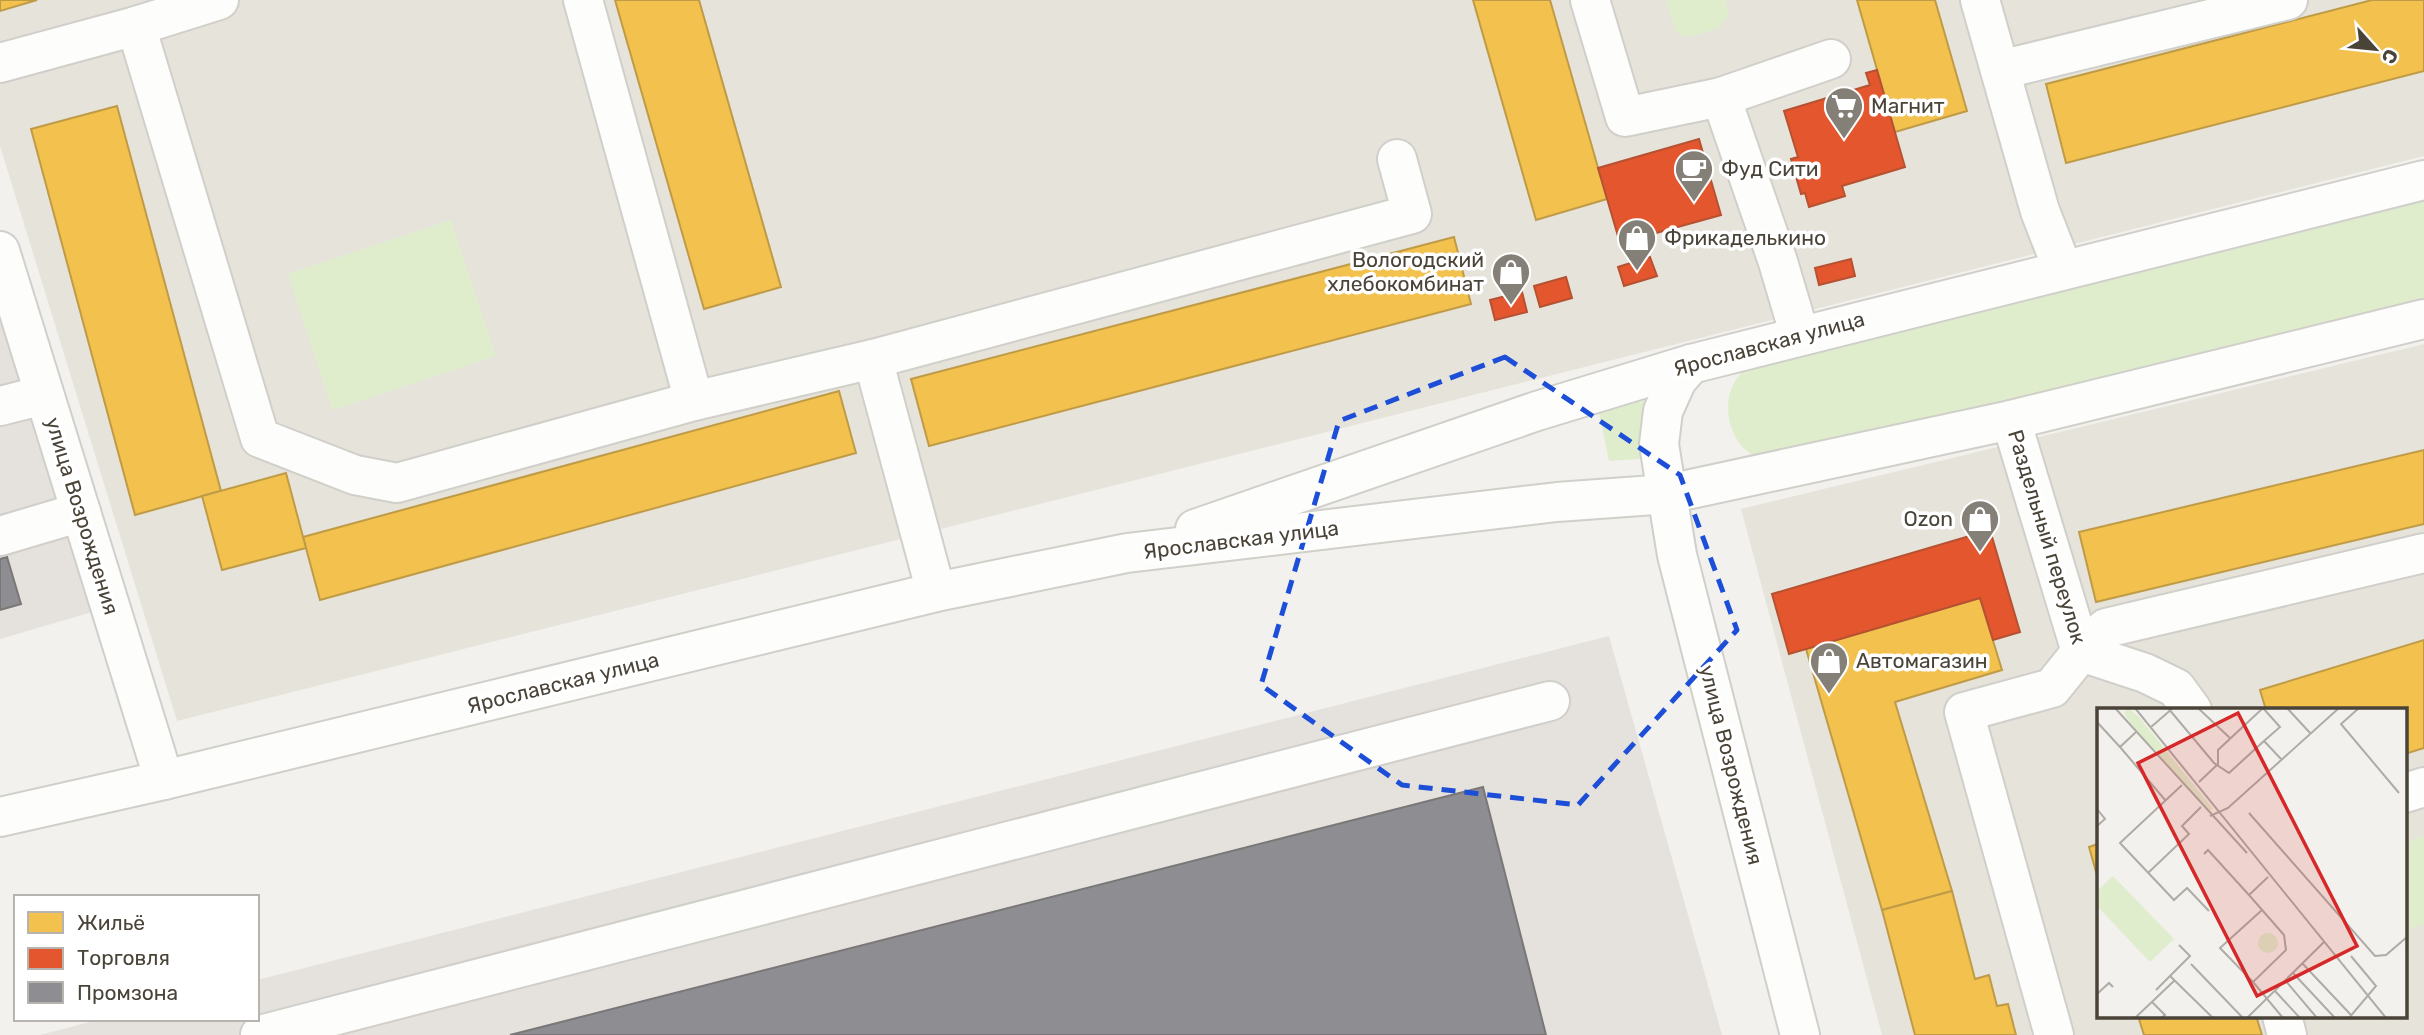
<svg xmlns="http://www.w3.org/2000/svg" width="2424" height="1035" font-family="Rubik,sans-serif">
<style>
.residential{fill:#e6e3da;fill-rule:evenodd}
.industrial{fill:#e5e1dc}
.green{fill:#dfedcd}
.homes{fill:#f2c14e;stroke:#c09b47;stroke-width:2}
.shops{fill:#e4572e;stroke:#b65131;stroke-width:2}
.industry{fill:#8d8d92;stroke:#797777;stroke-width:2}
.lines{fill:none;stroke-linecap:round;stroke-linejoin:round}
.minor-casing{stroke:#d0cfca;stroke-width:42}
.minor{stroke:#fdfdfc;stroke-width:38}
.marked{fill:none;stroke:#1d4ed8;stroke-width:5;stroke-dasharray:14 9;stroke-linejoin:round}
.labels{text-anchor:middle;stroke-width:7;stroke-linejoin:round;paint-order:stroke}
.poi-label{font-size:21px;fill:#4a4338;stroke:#fff;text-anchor:start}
.street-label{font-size:21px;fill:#4a4338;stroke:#fff}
.inset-road{fill:none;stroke:#afaba5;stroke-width:2}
.view{fill:#d62828;fill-opacity:0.15;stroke:#d62828;stroke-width:3.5}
.inset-edge{fill:none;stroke:#4a4338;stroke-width:3.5}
</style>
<rect width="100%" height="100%" fill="#f2f1ed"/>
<g class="residential">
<polygon points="0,0 2424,0 2424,156 177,721 0,146"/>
<path d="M2424,344V1035H1882L1741,509ZM2098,710H2405V1016H2098Z"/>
</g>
<g class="industrial">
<polygon points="0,319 92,612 0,639"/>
<polygon points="1609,636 1722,1035 40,1035 102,1019 257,1019 257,980"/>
</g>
<g class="green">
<polygon points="1666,0 1726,0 1728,15 1719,28 1692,36 1683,36 1675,30"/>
<path d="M2424,192V300L1784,461C1771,461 1759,461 1748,452C1724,433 1720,389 1745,370C1751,366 1759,363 1765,360Z"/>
<polygon points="451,220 496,356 332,410 288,274"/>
<polygon points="1644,400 1640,427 1651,458 1609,461 1599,413"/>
<polygon points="2424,836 2424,924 2405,930 2405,842"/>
</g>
<g class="homes">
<polygon points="0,0 37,0 0,11"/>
<polygon points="615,0 699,0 781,287 704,309"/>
<polygon points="1473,0 1550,0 1607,199 1536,220"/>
<polygon points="1857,0 1935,0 1967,111 1895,132"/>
<polygon points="2372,0 2424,0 2424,71 2066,163 2046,84"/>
<polygon points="117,106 221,491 135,515 31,129"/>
<polygon points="1454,237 1471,304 929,446 911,379"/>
<polygon points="839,391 856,453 320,600 303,537"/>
<polygon points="2424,450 2424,524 2096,602 2079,532"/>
<polygon points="286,473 306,548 222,570 202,496"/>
<polygon points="1980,598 2002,670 1895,702 1952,891 1882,910 1806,649"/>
<polygon points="2424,640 2424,748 2405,754 2405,710 2266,710 2260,690"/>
<polygon points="2098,844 2098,879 2089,847"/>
<polygon points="1952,891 1975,979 1989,975 1997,1006 2008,1004 2016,1035 1915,1035 1882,910"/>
<polygon points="2138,1016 2256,1016 2262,1035 2144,1035"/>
</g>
<g class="shops">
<polygon points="1877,70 1905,167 1842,186 1845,196 1809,207 1805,193 1801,194 1791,159 1798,157 1784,111 1870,85 1866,73"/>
<polygon points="1699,139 1721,215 1620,243 1598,168"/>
<polygon points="1650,257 1657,276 1624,286 1618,267"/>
<polygon points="1851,259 1855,276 1819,285 1815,268"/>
<polygon points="1566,277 1572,298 1540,307 1534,286"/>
<polygon points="1522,292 1527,312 1495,320 1490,300"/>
<polygon points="1990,530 2020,632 1993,640 1980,598 1789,654 1772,594"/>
</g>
<g class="industry">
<polygon points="7,557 21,604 0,610 0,559"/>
<polygon points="1483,787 1546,1035 510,1035"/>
</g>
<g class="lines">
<g class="minor-casing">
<g id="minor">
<polyline points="583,0 694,401"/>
<polyline points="1590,0 1625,117 1721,97 1778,262 1800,336"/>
<polyline points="1980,0 2040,211 2063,270"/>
<polyline points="136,26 219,0"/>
<polyline points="0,63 136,26 260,438 355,475 397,483 694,401 873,359 936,592"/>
<polyline points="2000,70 2288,0"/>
<polyline points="1721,97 1831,59"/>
<polyline points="0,251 164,780"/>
<polyline points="873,359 1412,214 1397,159"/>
<polyline points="1691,364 1677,380 1663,411 1659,444 1662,463 1677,555 1800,1035"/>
<polyline points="0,406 44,395"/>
<polyline points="2011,420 2081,652 2145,673 2176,688 2192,710"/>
<polyline points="1195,529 1537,411 1691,364 2424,180"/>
<polyline points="0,536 81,512"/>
<polyline points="2405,793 2424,787"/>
<polyline points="0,817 164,780 936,592 1127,553 1557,502 1668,494 2011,420 2424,319"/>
<polyline points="2282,1016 2287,1035"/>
<polyline points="260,1035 1550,701"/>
<polyline points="2054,1035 1964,712 2052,688 2081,652 2106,628 2424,553"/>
</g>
</g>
<use href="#minor" class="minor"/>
</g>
<path class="marked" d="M1505,357L1680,475L1737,630L1578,805L1402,785L1261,685L1339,421Z"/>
<defs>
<g id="supermarket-pin" transform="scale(2.0125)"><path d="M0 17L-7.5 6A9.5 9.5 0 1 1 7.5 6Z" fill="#858077" stroke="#fff"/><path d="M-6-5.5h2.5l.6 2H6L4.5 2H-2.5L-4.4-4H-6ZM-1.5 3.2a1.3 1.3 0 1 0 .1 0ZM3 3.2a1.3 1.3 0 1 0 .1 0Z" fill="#fff"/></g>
<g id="cafe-pin" transform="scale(2.0125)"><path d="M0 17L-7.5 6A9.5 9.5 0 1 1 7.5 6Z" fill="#858077" stroke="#fff"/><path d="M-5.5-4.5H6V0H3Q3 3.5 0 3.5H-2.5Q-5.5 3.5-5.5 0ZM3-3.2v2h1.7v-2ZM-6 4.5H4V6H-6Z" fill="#fff"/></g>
<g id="shop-pin" transform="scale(2.0125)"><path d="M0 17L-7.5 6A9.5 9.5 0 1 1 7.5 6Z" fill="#858077" stroke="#fff"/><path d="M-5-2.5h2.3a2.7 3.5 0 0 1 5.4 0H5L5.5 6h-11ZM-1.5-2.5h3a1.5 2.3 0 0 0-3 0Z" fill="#fff"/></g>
</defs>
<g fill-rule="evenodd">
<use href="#supermarket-pin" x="1844" y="106"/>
<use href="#cafe-pin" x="1694" y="169"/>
<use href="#shop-pin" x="1637" y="238"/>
<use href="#shop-pin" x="1511" y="272"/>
<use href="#shop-pin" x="1980" y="519"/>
<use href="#shop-pin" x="1829" y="661"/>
</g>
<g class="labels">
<g class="poi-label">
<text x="1871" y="113">Магнит</text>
<text x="1721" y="176">Фуд Сити</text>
<text x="1664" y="245">Фрикаделькино</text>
<text x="1484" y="267" text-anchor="end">Вологодский<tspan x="1484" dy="24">хлебокомбинат</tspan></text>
<text x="1953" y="526" text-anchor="end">Ozon</text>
<text x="1856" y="668">Автомагазин</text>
</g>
<g class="street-label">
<text transform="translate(1769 344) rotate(-15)" y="7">Ярославская улица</text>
<text transform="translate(82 516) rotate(73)" y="7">улица Возрождения</text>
<text transform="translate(2047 537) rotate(73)" y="7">Раздельный переулок</text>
<text transform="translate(1241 540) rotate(-7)" y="7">Ярославская улица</text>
<text transform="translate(563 683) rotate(-14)" y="7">Ярославская улица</text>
<text transform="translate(1731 765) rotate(76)" y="7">улица Возрождения</text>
</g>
</g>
<g transform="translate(2097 708)">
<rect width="310" height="310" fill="#f2f1ed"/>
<path d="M31,0L42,9L116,101L112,103L35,18L27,5ZM16,168L77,231L53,254L0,198V183ZM161 235a10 10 0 1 1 20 0a10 10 0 1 1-20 0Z" fill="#dfedcd"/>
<path class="inset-road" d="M18,0L150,145M38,0L289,310M71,0L117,55L132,65L167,33L185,52M101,0L134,31M166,0L183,19L167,33M190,0L214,26M262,0L244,16L302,85M0,14L23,39L39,24M54,19L76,0M23,39L69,93M102,74L121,56V42L166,0M85,77L23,135L77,192L90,180L112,203M0,101L8,111L0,118M152,105L278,248L289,247L310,229M113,108L131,100L242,0M107,146L111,142L152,187M51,165L92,126L85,118L104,99M171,169L152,187L187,227L189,242L156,274L186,310M205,255L254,307M94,256L146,310M196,265L238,310M73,268L116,310M188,272L220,310M156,274L123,240L165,202M59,282L93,248L82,237M178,283L203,310M0,286L12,275L16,279M55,294L68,307L64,310M38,310L78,272M150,310L227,234M252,310L279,278L254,248"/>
<path class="view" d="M141,5L260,238L160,288L41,55Z"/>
<rect width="310" height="310" class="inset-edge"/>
</g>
<rect x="14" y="895" width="245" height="126" fill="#ffffff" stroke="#b7b4af" stroke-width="2"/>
<rect x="28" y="912" width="35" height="21" fill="#f2c14e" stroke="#b7b4af" stroke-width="2"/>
<text x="77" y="930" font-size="21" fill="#4a4338">Жильё</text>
<rect x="28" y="948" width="35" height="21" fill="#e4572e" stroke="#b7b4af" stroke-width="2"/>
<text x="77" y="965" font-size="21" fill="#4a4338">Торговля</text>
<rect x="28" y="982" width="35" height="21" fill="#8d8d92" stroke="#b7b4af" stroke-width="2"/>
<text x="77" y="1000" font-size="21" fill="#4a4338">Промзона</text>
<g transform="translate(2375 49) rotate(117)" stroke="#ffffff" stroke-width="5" paint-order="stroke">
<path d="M0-5L12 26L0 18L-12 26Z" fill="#4a4338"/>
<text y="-10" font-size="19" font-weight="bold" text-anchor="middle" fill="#4a4338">С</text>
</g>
</svg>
